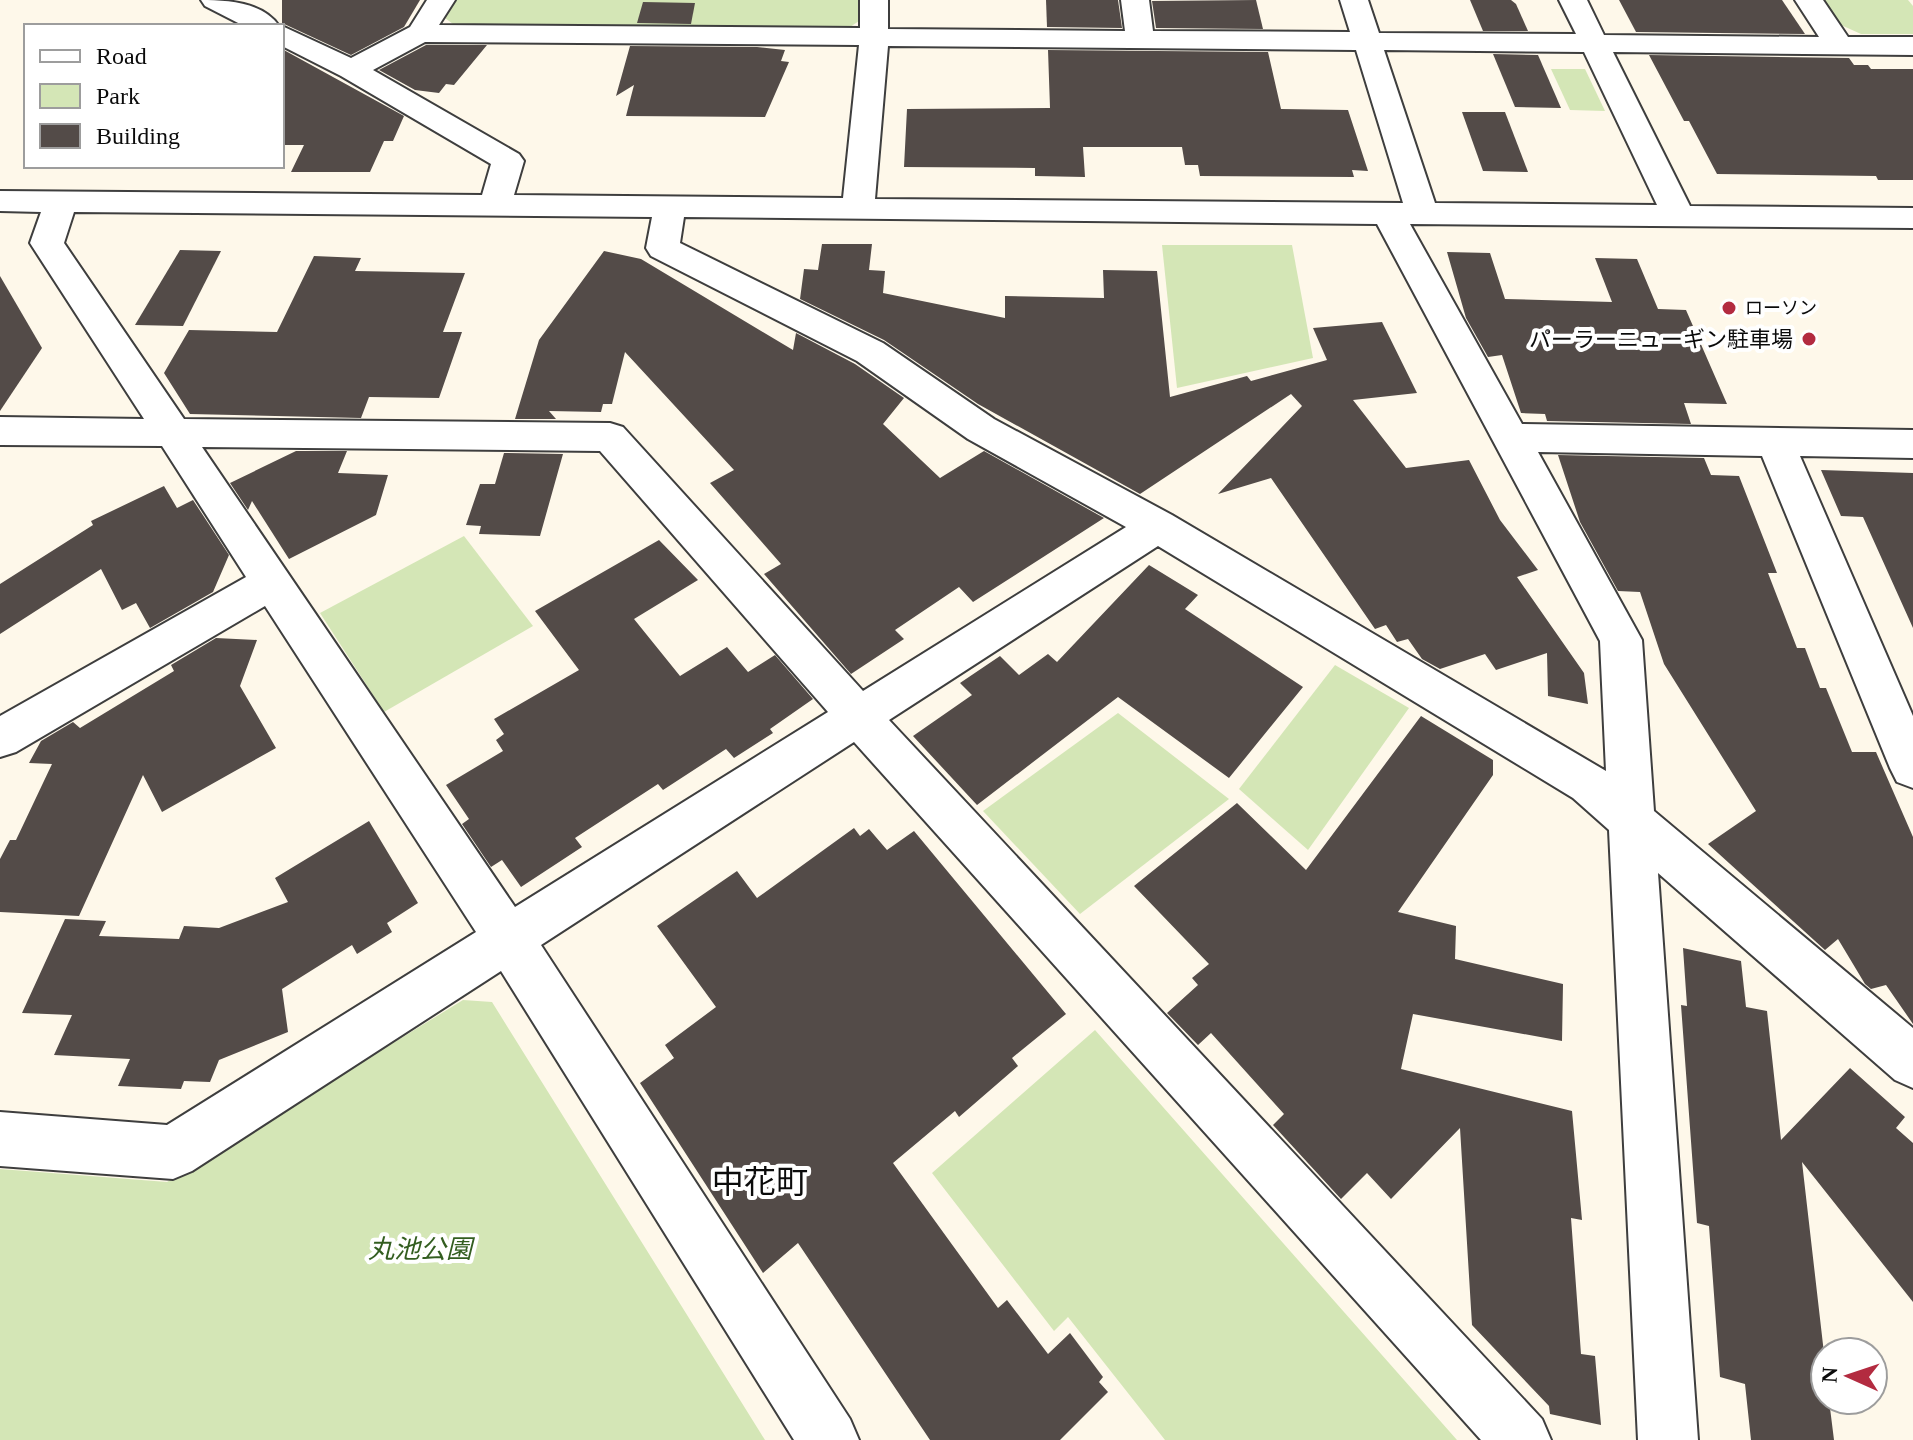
<svg xmlns="http://www.w3.org/2000/svg" width="1913" height="1440" font-family="'Times New Roman','Noto Sans JP',serif">
<style>
.green{fill:#d4e6b6}
.building{fill:#534b48}
.lines{fill:none;stroke-linecap:round;stroke-linejoin:round}
.minor-casing{stroke:#3e3e3e;stroke-width:4}
.minor{fill:#fff;fill-rule:evenodd}
.poi-dot{fill:#b32b40;stroke:#fff;stroke-width:3}
.labels{text-anchor:middle;stroke-width:8;stroke-linejoin:round;paint-order:stroke}
.far-poi-label{font-size:18px;fill:#0b0b0b;stroke:#fff;text-anchor:start}
.poi-label{font-size:22px;fill:#0b0b0b;stroke:#fff;text-anchor:end}
.near-park-label{font-size:26px;font-style:italic;fill:#335e20;stroke:#fff}
.near-quarter-label{font-size:32px;fill:#0b0b0b;stroke:#fff}
</style>
<rect width="100%" height="100%" fill="#fef8ea"/>
<g class="green">
<polygon points="456,0 859,0 859,21 850,27 453,24 445,18"/>
<polygon points="1823,0 1908,0 1913,6 1913,34 1861,34 1841,25"/>
<polygon points="1551,69 1585,69 1605,111 1570,110"/>
<polygon points="1162,245 1292,245 1313,358 1177,388"/>
<polygon points="464,536 533,626 384,712 320,613"/>
<polygon points="1335,665 1409,708 1308,850 1239,789"/>
<polygon points="1118,713 1229,799 1080,914 983,811"/>
<polygon points="463,1000 492,1002 765,1440 0,1440 0,1169 167,1182"/>
<polygon points="1095,1030 1457,1440 1165,1440 1068,1317 1054,1331 932,1173"/>
</g>
<g class="building">
<polygon points="282,0 420,0 404,27 351,55 282,23"/>
<polygon points="1046,0 1118,0 1122,28 1047,27"/>
<polygon points="1256,0 1263,29 1156,28 1152,1"/>
<polygon points="1470,0 1511,0 1516,4 1528,31 1483,31"/>
<polygon points="1619,0 1782,0 1805,34 1636,32"/>
<polygon points="643,2 695,3 691,24 637,23"/>
<polygon points="426,45 487,45 454,85 446,84 439,93 415,90 379,70"/>
<polygon points="630,46 757,47 785,50 781,61 789,62 765,117 626,116 634,85 616,96"/>
<polygon points="282,49 404,116 393,141 384,141 370,172 291,172 304,145 282,145"/>
<polygon points="1048,50 1268,52 1281,109 1348,110 1368,171 1352,170 1354,177 1200,176 1198,165 1185,165 1182,147 1083,147 1085,177 1035,176 1035,168 904,167 907,109 1050,108"/>
<polygon points="1493,54 1538,55 1561,108 1515,107"/>
<polygon points="1649,55 1849,58 1854,65 1868,65 1871,69 1913,69 1913,180 1878,180 1876,176 1717,174 1689,121 1684,121"/>
<polygon points="1462,112 1505,112 1528,172 1483,171"/>
<polygon points="822,244 872,244 869,270 885,271 883,293 1005,318 1005,296 1104,298 1103,270 1157,271 1170,397 1247,376 1251,381 1327,360 1313,328 1382,322 1417,393 1353,400 1406,468 1469,460 1500,520 1538,570 1517,577 1584,673 1588,704 1548,696 1547,653 1496,670 1485,654 1440,669 1422,659 1408,639 1397,642 1386,625 1375,629 1271,478 1218,494 1302,406 1291,394 1140,494 978,404 884,340 800,299 804,269 818,270"/>
<polygon points="180,250 221,251 183,326 135,325"/>
<polygon points="604,251 641,259 793,350 796,333 855,364 904,398 883,424 940,478 984,451 1104,518 973,602 959,587 895,630 904,639 851,674 764,574 781,564 710,483 734,470 625,352 612,404 603,404 601,412 549,411 556,419 515,419 539,340"/>
<polygon points="1447,252 1490,253 1505,299 1612,302 1595,258 1637,259 1658,309 1686,310 1727,404 1684,403 1691,424 1547,421 1545,414 1521,413 1502,355 1488,357 1466,318"/>
<polygon points="314,256 361,258 355,271 465,273 443,332 462,332 439,398 369,397 361,418 190,414 164,373 189,330 277,332"/>
<polygon points="0,276 42,348 0,411"/>
<polygon points="296,451 347,451 338,473 388,475 376,515 289,559 252,501 248,510 230,483"/>
<polygon points="504,453 563,454 540,536 479,534 481,526 466,525 480,484 495,484"/>
<polygon points="1558,455 1704,458 1711,475 1739,476 1777,573 1768,573 1797,648 1805,648 1820,688 1826,688 1852,752 1876,752 1913,837 1913,1024 1886,985 1871,989 1865,984 1838,939 1825,950 1708,844 1756,811 1664,664 1640,592 1618,591 1580,522"/>
<polygon points="1821,470 1913,473 1913,628 1863,517 1841,516"/>
<polygon points="164,486 177,508 193,500 229,555 213,592 150,628 136,603 122,610 101,569 0,634 0,584 93,525 91,521"/>
<polygon points="659,540 698,580 634,619 680,676 727,647 748,672 775,655 813,699 770,729 773,733 734,758 726,749 663,790 658,784 575,838 582,847 521,887 502,860 491,867 462,824 469,819 446,785 503,751 496,740 504,734 494,719 579,670 535,611"/>
<polygon points="1149,565 1198,595 1185,609 1303,687 1229,778 1118,697 977,805 913,736 972,695 960,683 1000,656 1019,675 1048,654 1057,662"/>
<polygon points="216,638 257,640 240,686 276,748 162,812 143,775 79,916 0,912 0,859 10,840 16,840 52,764 29,763 41,741 73,722 80,728 174,671 171,665"/>
<polygon points="1421,716 1493,760 1493,775 1398,912 1456,926 1455,959 1563,984 1562,1041 1413,1014 1401,1069 1572,1111 1582,1220 1571,1218 1581,1354 1595,1356 1601,1425 1550,1414 1549,1406 1472,1325 1460,1128 1391,1199 1367,1173 1341,1199 1273,1125 1284,1114 1211,1033 1198,1045 1167,1013 1198,985 1192,978 1209,964 1134,886 1237,803 1306,870"/>
<polygon points="369,821 418,903 387,923 392,932 357,954 352,945 282,989 288,1032 219,1060 210,1082 184,1081 181,1089 118,1086 130,1059 54,1055 72,1015 22,1013 65,919 106,921 99,936 179,939 184,926 219,928 288,902 275,878"/>
<polygon points="854,828 860,836 869,829 887,850 914,831 1066,1014 1012,1058 1018,1066 959,1117 955,1111 893,1163 998,1308 1007,1300 1048,1354 1070,1333 1103,1377 1099,1382 1108,1392 1060,1440 930,1440 798,1243 763,1273 640,1083 674,1058 665,1045 716,1007 657,926 737,871 757,898"/>
<polygon points="1683,948 1741,961 1746,1007 1767,1011 1781,1140 1850,1068 1905,1117 1896,1128 1913,1143 1913,1302 1802,1162 1825,1362 1825,1400 1829,1400 1834,1440 1751,1440 1745,1384 1720,1377 1709,1226 1697,1223 1681,1005 1687,1006"/>
</g>
<g class="lines">
<g class="minor-casing">
<g id="minor">
<path d="M201,0C227,0 263,2 279,26H244L205,6Z"/>
<path d="M427,0H455L439,25L860,28V0H888V29L1125,31L1121,0H1149L1153,31L1350,32L1340,0H1368L1379,33L1576,34L1559,0H1587L1604,35L1819,37L1795,0H1823L1848,37H1913V55L1613,52L1690,206L1913,208V228L1410,224L1522,424L1913,430V458L1800,456L1913,716V788L1897,782L1890,768L1762,456L1538,452L1642,640L1654,811L1913,1028V1088L1895,1080L1658,873L1698,1440H1638L1609,830L1573,798L1158,546L889,720L1542,1419L1551,1440H1481L854,742L541,945L850,1419L859,1440H794L501,971L192,1171L173,1179L0,1166V1112L167,1125L476,932L265,606L16,752L0,757V716L246,577L162,446L0,445V417L144,419L30,243L41,212L0,211V191L482,195L491,164L341,76L282,46V26L351,58L410,27ZM425,42L859,45L843,198L514,195L524,161L519,154L373,70ZM888,46L1356,50L1403,203L875,199ZM1384,50L1584,52L1657,205L1435,203ZM74,212L652,217L646,248L651,256L857,361L968,439L1126,527L863,691L623,427L610,423L184,419L64,243ZM684,217L1377,224L1600,641L1606,771L1172,515L994,419L883,343L680,243ZM202,447L600,451L828,712L515,907Z"/>
</g>
</g>
<use href="#minor" class="minor"/>
</g>
<g class="poi-dot">
<circle cx="1729" cy="308" r="8"/>
<circle cx="1809" cy="339" r="8"/>
</g>
<g class="labels">
<g class="far-poi-label">
<text x="1745" y="314">ローソン</text>
</g>
<g class="poi-label">
<text x="1793" y="347">パーラーニューギン駐車場</text>
</g>
<g class="near-park-label">
<text x="420" y="1258">丸池公園</text>
</g>
<g class="near-quarter-label">
<text x="760" y="1193">中花町</text>
</g>
</g>
<rect x="24" y="24" width="260" height="144" fill="#ffffff" stroke="#9d9d9d" stroke-width="2"/>
<rect x="40" y="50" width="40" height="12" fill="#ffffff" stroke="#9d9d9d" stroke-width="2"/>
<text x="96" y="64" font-size="24" fill="#0b0b0b">Road</text>
<rect x="40" y="84" width="40" height="24" fill="#d4e6b6" stroke="#9d9d9d" stroke-width="2"/>
<text x="96" y="104" font-size="24" fill="#0b0b0b">Park</text>
<rect x="40" y="124" width="40" height="24" fill="#534b48" stroke="#9d9d9d" stroke-width="2"/>
<text x="96" y="144" font-size="24" fill="#0b0b0b">Building</text>
<g transform="translate(1849 1376) rotate(273)"><circle r="38" fill="#ffffff" stroke="#9d9d9d" stroke-width="2"/>
<path d="M0-6L14 30L0 20L-14 30Z" fill="#b32b40"/>
<text y="-12" font-size="22" font-weight="bold" text-anchor="middle" fill="#0b0b0b">N</text>
</g>
</svg>
